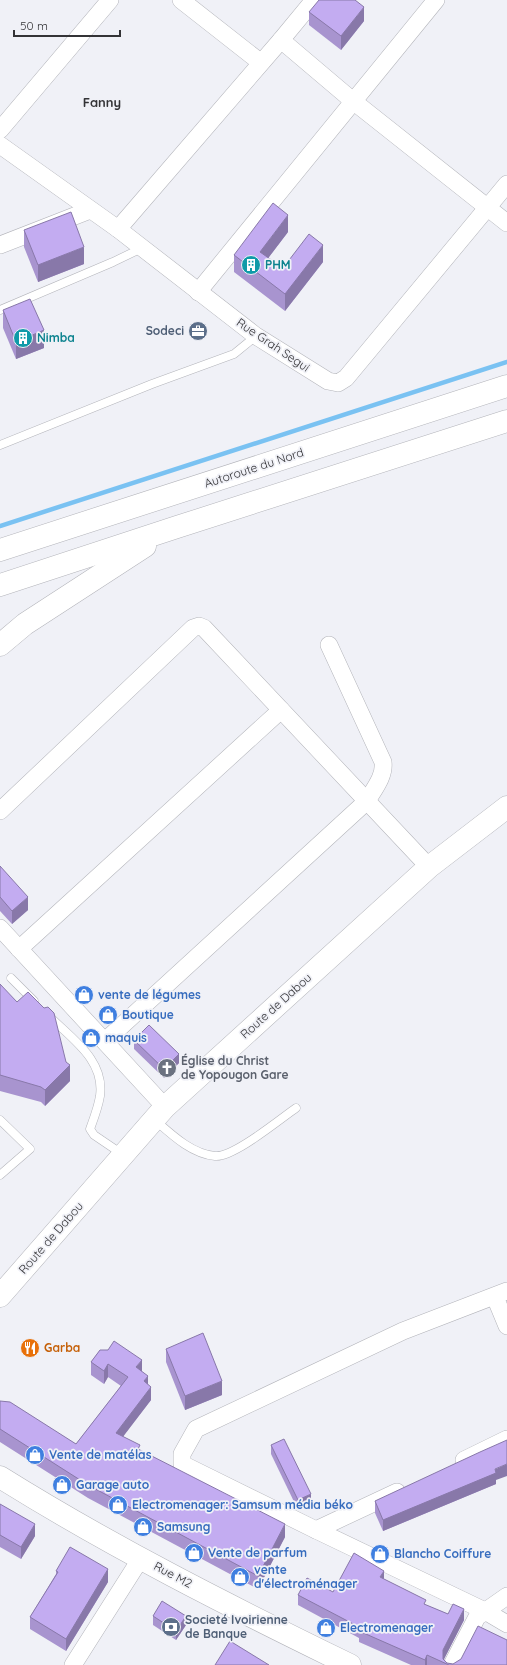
<svg xmlns="http://www.w3.org/2000/svg" width="507" height="1665" font-family="Quicksand,sans-serif">
<style>
.lines{fill:none;stroke-linecap:round;stroke-linejoin:round}
.stream{stroke:#7ac2f2;stroke-width:4.5}
.lane-casing{stroke:#b3b4ba;stroke-width:9}
.street-casing{stroke:#b3b4ba;stroke-width:18}
.secondary-casing{stroke:#b3b4ba;stroke-width:23}
.highway-casing{stroke:#b3b4ba;stroke-width:23}
.lane{stroke:#fff;stroke-width:8}
.street{stroke:#fff;stroke-width:17}
.secondary{stroke:#fff;stroke-width:22}
.highway{stroke:#fff;stroke-width:22}
.wall{fill:#a894cf}
.shaded-wall{fill:#8878a9}
.building{fill:#c3acf1;stroke:#8878a9}
.labels{text-anchor:middle;stroke-width:3.5;stroke-linejoin:round;paint-order:stroke}
.culture-label{font-size:12px;font-weight:bold;fill:#0d838f;stroke:#f0f1f7;text-anchor:start}
.service-label{font-size:12px;font-weight:bold;fill:#4e5e75;stroke:#f0f1f7;text-anchor:end}
.street-label{font-size:12px;fill:#333336;stroke:#f0f1f7}
.shop-label{font-size:12px;font-weight:bold;fill:#366cbe;stroke:#f0f1f7;text-anchor:start}
.worship-label{font-size:12px;font-weight:bold;fill:#5b616d;stroke:#f0f1f7;text-anchor:start}
.food-label{font-size:12px;font-weight:bold;fill:#c56008;stroke:#f0f1f7;text-anchor:start}
.neighbourhood-label{font-size:13px;font-weight:bold;fill:#333336;stroke:#f0f1f7}
</style>
<rect width="100%" height="100%" fill="#f0f1f7"/>
<g class="lines">
<polyline class="stream" points="0,526 507,362"/>
<g class="lane-casing">
<g id="lane">
<polyline points="0,310 113,262 142,248"/>
<polyline points="0,445 152,384 234,354 256,336"/>
<polyline points="11,978 34,1001"/>
<path d="M49,1016C72,1039 105,1060 100,1096C98,1108 94,1118 90,1129L94,1135L122,1154"/>
<polyline points="0,1120 30,1149 0,1175"/>
<path d="M155,1120C172,1135 192,1154 215,1156C233,1158 280,1119 296,1108"/>
</g>
</g>
<g class="street-casing">
<g id="street">
<polyline points="181,0 260,62"/>
<polyline points="281,40 353,101 507,223"/>
<polyline points="0,130 110,0"/>
<polyline points="0,145 118,229 256,336 328,381 338,383 346,378 507,184"/>
<polyline points="118,229 281,40 314,0"/>
<polyline points="0,245 90,210"/>
<polyline points="198,292 436,0"/>
<polyline points="0,811 193,628 199,626 204,628 429,867"/>
<polyline points="0,928 165,1107"/>
<polyline points="19,949 281,710"/>
<path d="M105,1041L367,801C374,789 385,776 383,762L329,645"/>
<polyline points="507,1291 403,1331 196,1429 182,1454 182,1464 316,1530 485,1611 507,1624"/>
<polyline points="495,1297 507,1326"/>
<polyline points="464,1460 507,1439"/>
<polyline points="316,1530 397,1492"/>
<polyline points="73,1665 141,1558"/>
<polyline points="452,1665 477,1617 507,1596"/>
</g>
</g>
<g class="secondary-casing">
<g id="secondary">
<polyline points="0,1296 165,1107 429,867 507,807"/>
<path d="M0,1477C112,1547 231,1607 350,1665"/>
</g>
</g>
<g class="highway-casing">
<g id="highway">
<polyline points="0,550 507,386"/>
<polyline points="0,585 177,527 507,421"/>
<polyline points="0,645 25,624 145,546"/>
</g>
</g>
<use href="#lane" class="lane"/>
<use href="#street" class="street"/>
<use href="#secondary" class="secondary"/>
<use href="#highway" class="highway"/>
</g>
<g class="wall">
<polygon points="309,12 364,21 341,50 309,25"/>
<polygon points="24,230 84,264 38,282 24,247"/>
<polygon points="288,232 268,258 283,268 323,262 285,311 234,272 234,255"/>
<polygon points="3,310 44,348 16,359 3,328"/>
<polygon points="0,866 28,910 12,924 0,911"/>
<polygon points="0,984 70,1081 45,1106 41,1102 0,1091"/>
<polygon points="134,1040 179,1063 164,1078 134,1049"/>
<polygon points="166,1349 222,1395 185,1410 166,1362"/>
<polygon points="100,1350 142,1372 148,1384 151,1400 123,1436 140,1450 285,1537 258,1589 88,1498 0,1442 0,1401 76,1444 121,1386 108,1377 104,1384 91,1375 91,1362"/>
<polygon points="271,1445 311,1503 298,1510 271,1454"/>
<polygon points="496,1480 496,1484 383,1531 375,1513 375,1501"/>
<polygon points="0,1504 35,1536 21,1559 0,1547"/>
<polygon points="56,1571 108,1582 66,1651 30,1629 30,1617 56,1574"/>
<polygon points="384,1579 426,1605 448,1614 464,1620 444,1659 447,1663 453,1664 507,1665 411,1665 359,1642 359,1638 298,1605 298,1595 333,1592"/>
<polygon points="153,1616 186,1625 176,1640 153,1625"/>
</g>
<g class="shaded-wall">
<polygon points="364,7 364,21 341,50 341,36"/>
<polygon points="288,215 288,232 260,269 260,252"/>
<polygon points="323,245 323,262 285,311 285,294"/>
<polygon points="84,247 84,264 38,282 38,265"/>
<polygon points="44,330 44,348 16,359 16,342"/>
<polygon points="28,897 28,910 12,924 12,911"/>
<polygon points="179,1054 179,1063 164,1078 164,1069"/>
<polygon points="70,1065 70,1081 45,1106 45,1090"/>
<polygon points="142,1360 142,1373 136,1367"/>
<polygon points="108,1364 108,1377 104,1384 104,1371"/>
<polygon points="148,1376 148,1389 144,1381"/>
<polygon points="222,1381 222,1395 185,1410 185,1396"/>
<polygon points="151,1387 151,1400 116,1446 116,1433"/>
<polygon points="507,1464 507,1476 496,1480 496,1484 383,1531 383,1520"/>
<polygon points="311,1494 311,1503 298,1510 298,1500"/>
<polygon points="35,1524 35,1536 21,1559 21,1547"/>
<polygon points="285,1524 285,1537 258,1589 258,1576"/>
<polygon points="108,1569 108,1582 66,1651 66,1639"/>
<polygon points="384,1571 384,1582 380,1577"/>
<polygon points="464,1609 464,1620 443,1661 443,1650"/>
<polygon points="186,1616 186,1625 176,1640 176,1631"/>
<polygon points="427,1655 427,1665 425,1665 425,1660"/>
</g>
<g class="building">
<polygon points="319,0 355,0 364,7 341,36 309,12"/>
<polygon points="273,203 288,215 260,252 283,268 309,234 323,245 285,294 234,255"/>
<polygon points="71,212 84,247 38,265 24,230"/>
<polygon points="30,299 44,330 16,342 3,310"/>
<polygon points="0,866 28,897 12,911 0,897"/>
<polygon points="0,984 17,1002 28,992 44,1008 48,1007 54,1013 66,1062 70,1065 45,1090 41,1087 0,1075"/>
<polygon points="149,1025 179,1054 164,1069 134,1040"/>
<polygon points="203,1333 222,1381 185,1396 166,1349"/>
<polygon points="114,1341 142,1360 136,1367 148,1376 144,1381 151,1387 116,1433 140,1445 138,1449 285,1524 258,1576 88,1485 0,1429 0,1401 10,1402 76,1444 128,1377 108,1364 104,1371 91,1362 100,1350 108,1350"/>
<polygon points="284,1439 311,1494 298,1500 271,1445"/>
<polygon points="507,1440 507,1464 495,1469 496,1473 383,1520 375,1501 480,1452"/>
<polygon points="0,1504 35,1524 21,1547 0,1535"/>
<polygon points="70,1547 108,1569 66,1639 30,1617 58,1572 56,1571"/>
<polygon points="354,1553 384,1571 380,1577 426,1600 424,1604 448,1614 453,1604 464,1609 443,1650 443,1659 447,1663 453,1664 461,1659 478,1626 507,1640 507,1665 449,1665 427,1655 425,1660 359,1631 361,1628 298,1595 307,1578 333,1592"/>
<polygon points="162,1601 186,1616 176,1631 153,1616"/>
<polygon points="230,1641 269,1665 215,1665"/>
</g>
<defs>
<g id="building-disc" transform="scale(1)"><circle r="9.5" fill="#0f9aa8" stroke="#f0f1f7"/><path d="M-4-6H4V6H1V3H-1V6H-4ZM-2.5-4.3h1.7v1.8h-1.7ZM.8-4.3h1.7v1.8H.8ZM-2.5-1h1.7V.8h-1.7ZM.8-1h1.7V.8H.8Z" fill="#fff"/></g>
<g id="office-disc" transform="scale(1)"><circle r="9.5" fill="#5c6f8a" stroke="#f0f1f7"/><path d="M-6-3h4V-5.5h4V-3h4V5H-6ZM-1-4.5V-3h2v-1.5ZM-6 0V1H6V0Z" fill="#fff"/></g>
<g id="shop-disc" transform="scale(1)"><circle r="9.5" fill="#3f7fe0" stroke="#f0f1f7"/><path d="M-5-2.5h2.3a2.7 3.5 0 0 1 5.4 0H5L5.5 6h-11ZM-1.5-2.5h3a1.5 2.3 0 0 0-3 0Z" fill="#fff"/></g>
<g id="church-disc" transform="scale(1)"><circle r="9.5" fill="#6b7280" stroke="#f0f1f7"/><path d="M-1.2-6h2.4v3.5h3.3v2.4h-3.3V6h-2.4V-.1h-3.3v-2.4h3.3Z" fill="#fff"/></g>
<g id="restaurant-disc" transform="scale(1)"><circle r="9.5" fill="#e8710a" stroke="#f0f1f7"/><path d="M-5-6h1v4h1v-4h1v4h1v-4h1v5L-1.5 .5V6h-2V.5L-5-1ZM5-6V6H3V1.5H1.5Q1.5-4 5-6Z" fill="#fff"/></g>
<g id="bank-disc" transform="scale(1)"><circle r="9.5" fill="#5c6f8a" stroke="#f0f1f7"/><path d="M-6-4H6V4H-6ZM0-2.3a2.3 2.3 0 1 0 0 4.6a2.3 2.3 0 1 0 0-4.6Z" fill="#fff"/></g>
</defs>
<g fill-rule="evenodd">
<use href="#building-disc" x="251" y="265"/>
<use href="#office-disc" x="198" y="331"/>
<use href="#building-disc" x="23" y="338"/>
<use href="#shop-disc" x="84" y="995"/>
<use href="#shop-disc" x="108" y="1015"/>
<use href="#shop-disc" x="91" y="1038"/>
<use href="#church-disc" x="167" y="1068"/>
<use href="#restaurant-disc" x="30" y="1348"/>
<use href="#shop-disc" x="35" y="1455"/>
<use href="#shop-disc" x="62" y="1485"/>
<use href="#shop-disc" x="118" y="1505"/>
<use href="#shop-disc" x="143" y="1527"/>
<use href="#shop-disc" x="194" y="1553"/>
<use href="#shop-disc" x="380" y="1554"/>
<use href="#shop-disc" x="240" y="1577"/>
<use href="#bank-disc" x="171" y="1627"/>
<use href="#shop-disc" x="326" y="1628"/>
</g>
<g class="labels">
<g class="culture-label">
<text x="265" y="269">PHM</text>
<text x="37" y="342">Nimba</text>
</g>
<g class="service-label">
<text x="184" y="335">Sodeci</text>
<text x="185" y="1624" text-anchor="start">Societé Ivoirienne<tspan x="185" dy="14">de Banque</tspan></text>
</g>
<g class="street-label">
<text transform="translate(273 345) rotate(34)" y="4">Rue Grah Segui</text>
<text transform="translate(254 468) rotate(-18)" y="4">Autoroute du Nord</text>
<text transform="translate(276 1006) rotate(-42)" y="4">Route de Dabou</text>
<text transform="translate(51 1238) rotate(-49)" y="4">Route de Dabou</text>
<text transform="translate(173 1575) rotate(28)" y="4">Rue M2</text>
</g>
<g class="shop-label">
<text x="98" y="999">vente de légumes</text>
<text x="122" y="1019">Boutique</text>
<text x="105" y="1042">maquis</text>
<text x="49" y="1459">Vente de matélas</text>
<text x="76" y="1489">Garage auto</text>
<text x="132" y="1509">Electromenager: Samsum média béko</text>
<text x="157" y="1531">Samsung</text>
<text x="208" y="1557">Vente de parfum</text>
<text x="394" y="1558">Blancho Coiffure</text>
<text x="254" y="1574">vente<tspan x="254" dy="14">d'électroménager</tspan></text>
<text x="340" y="1632">Electromenager</text>
</g>
<g class="worship-label">
<text x="181" y="1065">Église du Christ<tspan x="181" dy="14">de Yopougon Gare</tspan></text>
</g>
<g class="food-label">
<text x="44" y="1352">Garba</text>
</g>
<g class="neighbourhood-label">
<text x="102" y="107">Fanny</text>
</g>
</g>
<path d="M14 30v6h106v-6" fill="none" stroke="#333336" stroke-width="2"/>
<text x="20" y="30" font-size="12" fill="#333336" stroke="#f0f1f7" stroke-width="3" paint-order="stroke">50 m</text>
</svg>
